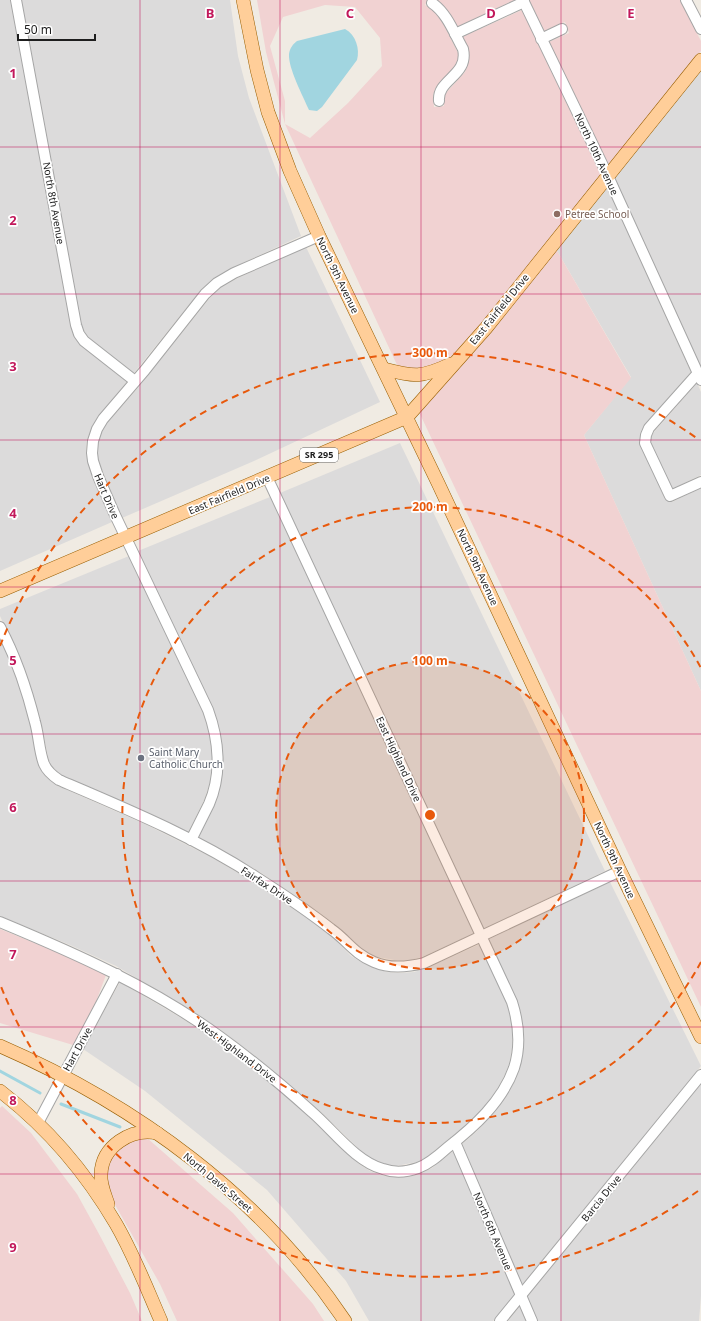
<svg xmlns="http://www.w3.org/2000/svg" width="701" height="1321" font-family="'Noto Sans',sans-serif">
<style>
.residential{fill:#dcdbdb}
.commercial{fill:#f1d2d2;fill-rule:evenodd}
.water{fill:#a1d5e0}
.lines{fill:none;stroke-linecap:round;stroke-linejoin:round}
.stream{stroke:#a1d5e0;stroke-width:3}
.minor-casing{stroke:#a5a5a5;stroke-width:12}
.major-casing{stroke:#985e00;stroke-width:14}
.minor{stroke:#fff;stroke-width:10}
.major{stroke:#ffce99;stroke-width:13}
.grid{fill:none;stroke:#c2185b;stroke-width:1;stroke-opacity:0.55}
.ring{fill:none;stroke:#e8590c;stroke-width:2;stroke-dasharray:7 5}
.education-dot{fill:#8d6e63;stroke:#fff;stroke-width:1.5}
.worship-dot{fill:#6b7280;stroke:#fff;stroke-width:1.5}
.labels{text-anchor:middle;stroke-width:3.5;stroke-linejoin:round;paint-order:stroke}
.shield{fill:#fff;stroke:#626262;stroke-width:1}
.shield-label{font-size:9px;font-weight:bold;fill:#1e1e1e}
.street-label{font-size:10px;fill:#1e1e1e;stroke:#fff}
.education-label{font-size:10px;fill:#785e54;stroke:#fff;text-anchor:start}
.worship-label{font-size:10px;fill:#5b616d;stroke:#fff;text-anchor:start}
.grid-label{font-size:13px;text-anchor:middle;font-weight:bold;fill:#c2185b;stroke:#fff;stroke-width:3.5;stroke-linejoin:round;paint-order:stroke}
.centre{fill:#e8590c;stroke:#fff;stroke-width:2}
.ring-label{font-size:12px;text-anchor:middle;font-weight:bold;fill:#e8590c;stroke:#fff;stroke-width:3.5;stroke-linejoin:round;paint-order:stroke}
</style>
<rect width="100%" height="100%" fill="#f0ebe3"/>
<g class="residential">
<polygon points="0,0 11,0 71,326 75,337 82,346 127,382 99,415 92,427 87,440 86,452 88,463 112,522 0,571"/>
<polygon points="21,0 230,0 238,56 249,98 301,236 232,268 214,278 201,290 134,373 88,337 84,331 81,324"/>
<polygon points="701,69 701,368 614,177"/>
<polygon points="607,186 691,372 646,423 640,434 640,442 665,499 672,502 701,488 701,691 584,435 631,377 556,249"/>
<polygon points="306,247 380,402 254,461 122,518 98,460 98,443 101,432 107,423 137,389 209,299 220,288 236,279"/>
<polygon points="697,383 701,392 701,475 672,489 650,442 651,437 654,432"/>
<polygon points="400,443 605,871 484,929 280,493"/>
<polygon points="270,497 475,933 422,957 411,960 400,961 377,957 366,952 357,946 337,926 320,913 260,872 198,838 214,806 220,786 223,765 222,746 220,730 212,708 138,551"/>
<polygon points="129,556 203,712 209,732 212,746 212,764 210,783 204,800 188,833 151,814 61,775 54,769 49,762 41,722 31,689 20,658 0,616 0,609"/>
<polygon points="0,639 11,662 22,692 31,725 39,766 46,777 56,785 147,825 211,857 255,883 315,923 331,935 351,956 363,963 374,968 387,972 400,973 414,972 427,968 480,944 507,1004 511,1017 513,1033 512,1049 509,1065 504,1076 497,1090 485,1106 469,1123 427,1157 417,1162 396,1166 385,1164 374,1160 365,1155 323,1114 290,1085 256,1057 221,1030 188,1008 116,966 70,945 0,916"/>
<polygon points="610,882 701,1066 522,1285 462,1144 476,1132 492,1115 505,1097 514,1083 519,1070 523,1052 524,1033 521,1016 517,1001 489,939"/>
<polygon points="120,982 183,1019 216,1040 251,1066 284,1094 317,1123 359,1164 370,1171 384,1176 396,1177 408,1177 420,1174 432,1168 453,1151 515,1294 493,1321 369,1321 346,1281 267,1190 145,1091 83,1049"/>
<polygon points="701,1084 701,1296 699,1321 538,1321 527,1297"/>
<polygon points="520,1306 526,1321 508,1321"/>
</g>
<g class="commercial">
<path d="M257,0H428L425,5L435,11L441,19L459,55L457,64L436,87L433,95L434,107L444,106V97L445,94L465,72L468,64L469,53L467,46L462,37L522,10L601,175L482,323L451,358L432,367L417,369L398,367L285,124L266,52ZM325,5L355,7L380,38L382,66L348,103L310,138L285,124V101L270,46L283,17Z"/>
<polygon points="437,0 515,0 457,27 449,12 441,3"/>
<polygon points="529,0 680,0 701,41 701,51 608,166 549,42 569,33 565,22 544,31"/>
<polygon points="556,249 631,378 584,435 701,691 701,1007 419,412 458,368 461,366 461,365"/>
<polygon points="0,929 67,956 106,975 94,1007 73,1045 0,1023"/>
<polygon points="2,1106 31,1133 77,1194 99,1234 130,1293 142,1321 0,1321 0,1108"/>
<polygon points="147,1138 233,1213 313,1304 324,1321 177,1321 160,1284 114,1203 106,1174 107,1166 116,1151 132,1141"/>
</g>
<path class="water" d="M345,29C356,35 360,49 357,60L322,107L317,111L309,110C303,96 288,68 289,54C290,48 293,44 297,41Z"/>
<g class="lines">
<g class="stream">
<polyline points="0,1071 40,1093"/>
<polyline points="61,1104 120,1127"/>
</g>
<g class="minor-casing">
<g id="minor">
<polyline points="16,0 76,325 79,334 84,341 135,381"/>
<polyline points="523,0 608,176 701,380"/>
<polyline points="686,0 701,29"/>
<path d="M432,3C447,13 454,33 463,49C469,76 437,79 439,101"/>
<polyline points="455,34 524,2"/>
<polyline points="541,39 562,29"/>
<polyline points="698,373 649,428 646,435 645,443 670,496 701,482"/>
<path d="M0,627C16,657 27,690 35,722C39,736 39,751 44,764C47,771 53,776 59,780C127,809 197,838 259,879C284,895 308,911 331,929C348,941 353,953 374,962C390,969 408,967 424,963L620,871"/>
<path d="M191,840C197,828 203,816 209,804C222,774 219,740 208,710L115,515L98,476L93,461L92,453L93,441L97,429L103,419L145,370L205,294L217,283L234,273L319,236"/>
<path d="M0,922C77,954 151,987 219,1036C252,1060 282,1085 312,1112C333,1130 356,1162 383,1169C394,1173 407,1172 418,1168C429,1164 438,1156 447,1148C474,1127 502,1102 514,1068C521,1046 519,1024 512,1002L267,477"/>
<polyline points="38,1123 117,974"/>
<polyline points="455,1142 532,1321"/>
<polyline points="500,1321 701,1075"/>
</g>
</g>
<g class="major-casing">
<g id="major">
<polyline points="243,0 257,70 268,112 290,171 319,236 438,483 620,871 701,1037"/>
<path d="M384,369C415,377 421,378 451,364"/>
<polyline points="0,591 407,417 486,328 701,60"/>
<path d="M0,1046C136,1105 262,1197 345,1321"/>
<path d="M0,1091C47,1127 86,1173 116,1224C134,1255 147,1289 161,1321"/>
<path d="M108,1204C105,1195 100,1184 101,1174C102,1146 131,1128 157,1133"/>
</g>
</g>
<use href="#minor" class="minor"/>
<use href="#major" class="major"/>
</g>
<path class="grid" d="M140,0V1321M280,0V1321M421,0V1321M561,0V1321M0,147H701M0,294H701M0,440H701M0,587H701M0,734H701M0,881H701M0,1027H701M0,1174H701"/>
<circle cx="430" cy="815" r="154" fill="#e8590c" fill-opacity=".12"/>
<g class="ring">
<circle cx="430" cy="815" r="154"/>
<path d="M701 962A308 308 0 1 1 701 668"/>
<path d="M698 1191A462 462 0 0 1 0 984M0 646A462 462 0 0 1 698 439"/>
</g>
<circle class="education-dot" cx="557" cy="214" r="4"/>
<circle class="worship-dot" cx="141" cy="758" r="4"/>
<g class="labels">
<rect class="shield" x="300" y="448" width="38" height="14" rx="3"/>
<g class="shield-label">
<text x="319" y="458">SR 295</text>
</g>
<g class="street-label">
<text transform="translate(597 154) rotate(65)" y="4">North 10th Avenue</text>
<text transform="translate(54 203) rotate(80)" y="4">North 8th Avenue</text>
<text transform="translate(338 275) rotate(64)" y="4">North 9th Avenue</text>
<text transform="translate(499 309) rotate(-51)" y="4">East Fairfield Drive</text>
<text transform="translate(229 494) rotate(-23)" y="4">East Fairfield Drive</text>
<text transform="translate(107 496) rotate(67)" y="4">Hart Drive</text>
<text transform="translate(478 567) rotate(65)" y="4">North 9th Avenue</text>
<text transform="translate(399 759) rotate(65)" y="4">East Highland Drive</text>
<text transform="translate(615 860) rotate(65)" y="4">North 9th Avenue</text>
<text transform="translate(267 885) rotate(33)" y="4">Fairfax Drive</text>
<text transform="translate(77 1049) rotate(-61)" y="4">Hart Drive</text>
<text transform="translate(237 1051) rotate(37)" y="4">West Highland Drive</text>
<text transform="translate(218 1182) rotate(40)" y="4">North Davis Street</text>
<text transform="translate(601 1198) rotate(-51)" y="4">Barcia Drive</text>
<text transform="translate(493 1231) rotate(67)" y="4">North 6th Avenue</text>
</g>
<g class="education-label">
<text x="565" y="218">Petree School</text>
</g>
<g class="worship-label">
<text x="149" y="756">Saint Mary<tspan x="149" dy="12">Catholic Church</tspan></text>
</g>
</g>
<g class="grid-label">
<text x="210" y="18">B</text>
<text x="350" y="18">C</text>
<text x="491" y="18">D</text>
<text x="631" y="18">E</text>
<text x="13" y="78">1</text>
<text x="13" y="225">2</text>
<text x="13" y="371">3</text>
<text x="13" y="518">4</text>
<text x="13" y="665">5</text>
<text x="13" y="812">6</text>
<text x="13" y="959">7</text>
<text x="13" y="1105">8</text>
<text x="13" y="1252">9</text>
</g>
<circle cx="430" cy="815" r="6" class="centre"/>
<g class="ring-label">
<text x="430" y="357">300 m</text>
<text x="430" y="511">200 m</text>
<text x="430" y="665">100 m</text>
</g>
<path d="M18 34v6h77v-6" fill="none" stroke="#1e1e1e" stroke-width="2"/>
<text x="24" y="34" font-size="12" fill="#1e1e1e" stroke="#ffffff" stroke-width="3" paint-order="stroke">50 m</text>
</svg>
